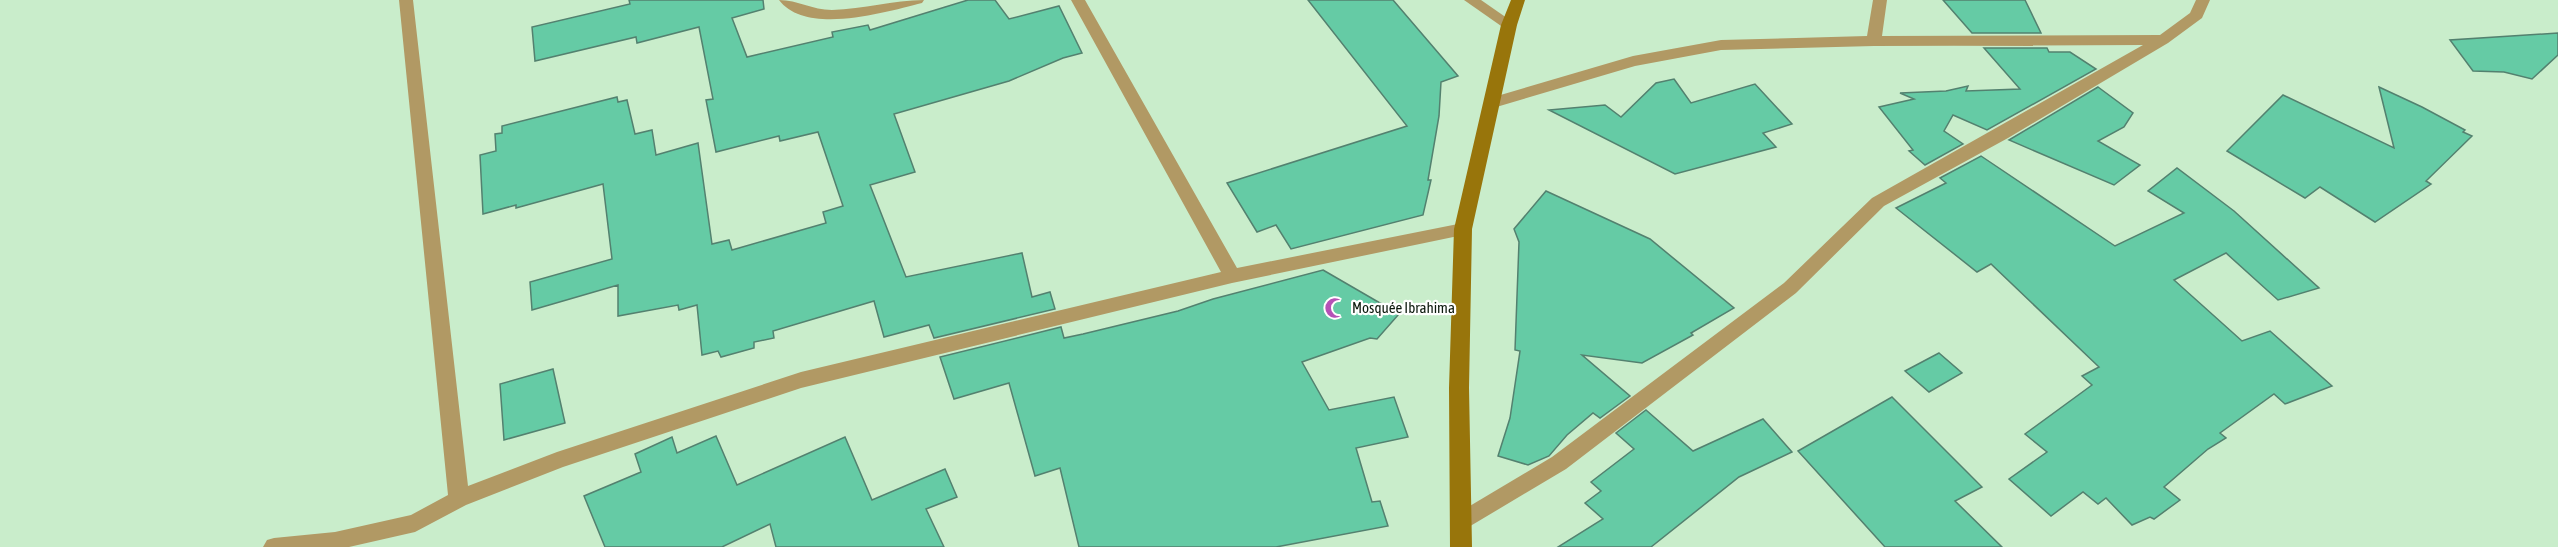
<svg xmlns="http://www.w3.org/2000/svg" width="2558" height="547" font-family="'Asap Condensed',sans-serif">
<style>
.building{fill:#65cba5;stroke:#53816f;stroke-width:1.5}
.lines{fill:none;stroke-linecap:round;stroke-linejoin:round}
.street{fill:#b19964;fill-rule:evenodd}
.secondary{fill:#98750b;fill-rule:evenodd}
.labels{text-anchor:middle;stroke-width:4.5;stroke-linejoin:round;paint-order:stroke}
.poi-label{font-size:15px;fill:#0d1a0e;stroke:#fff;text-anchor:start}
</style>
<rect width="100%" height="100%" fill="#c9edcb"/>
<g class="building">
<polygon points="629,0 763,0 764,9 732,18 747,57 833,37 832,32 868,25 870,30 968,0 995,0 1009,19 1059,6 1082,53 1063,58 1009,81 894,114 915,172 870,185 906,277 1022,253 1032,297 1050,292 1055,309 934,338 929,325 884,337 874,301 773,331 774,338 754,342 754,348 721,357 718,351 702,355 697,305 679,310 678,305 618,316 618,285 532,310 530,282 612,259 603,184 516,208 516,205 483,214 480,155 496,151 495,134 502,133 502,126 617,97 618,102 627,100 635,134 652,130 656,155 698,143 712,244 729,240 732,250 826,223 823,212 843,206 818,132 780,141 779,136 716,152 706,100 713,99 699,27 637,43 636,37 535,61 532,27 630,4"/>
<polygon points="1308,0 1393,0 1458,76 1441,82 1439,116 1428,180 1431,180 1423,215 1291,249 1276,225 1257,232 1227,183 1407,126"/>
<polygon points="1943,0 2025,0 2041,33 1972,33"/>
<polygon points="2558,33 2558,55 2532,79 2504,72 2473,71 2450,40"/>
<polygon points="1984,48 2047,48 2049,52 2070,52 2096,69 1987,130 1953,115 1944,131 1963,144 1925,165 1909,151 1913,150 1879,107 1914,99 1900,93 1946,91 1968,86 1966,91 2020,89"/>
<polygon points="1674,79 1691,103 1755,84 1792,124 1763,133 1776,147 1675,174 1549,110 1605,105 1621,117 1656,83"/>
<polygon points="2098,87 2133,113 2124,127 2098,141 2140,165 2114,185 2009,140"/>
<polygon points="2379,87 2422,107 2465,130 2463,132 2472,136 2426,181 2431,184 2375,222 2320,187 2305,198 2227,151 2283,95 2394,148"/>
<polygon points="1981,156 2115,246 2184,213 2148,191 2177,168 2234,211 2319,288 2278,300 2226,253 2174,280 2242,341 2270,331 2332,386 2285,404 2274,394 2220,433 2226,438 2208,449 2164,487 2180,500 2154,519 2150,517 2132,525 2106,498 2098,504 2083,492 2051,516 2009,479 2047,452 2025,434 2092,385 2082,376 2099,367 1991,264 1977,272 1896,208 1946,183 1940,178"/>
<polygon points="1546,191 1650,239 1734,308 1691,333 1693,335 1642,363 1582,355 1630,396 1600,418 1593,413 1567,435 1549,456 1528,465 1498,456 1510,418 1520,351 1515,350 1519,242 1514,229"/>
<polygon points="1323,270 1399,314 1377,339 1370,338 1302,362 1329,410 1394,397 1408,437 1356,448 1372,502 1380,501 1388,526 1276,547 1079,547 1060,468 1035,476 1009,383 954,399 940,357 1061,327 1064,338 1083,334 1178,311 1213,299"/>
<polygon points="1939,353 1962,373 1929,392 1905,371"/>
<polygon points="553,369 565,423 504,440 500,384"/>
<polygon points="1892,397 1982,487 1955,501 2002,547 1885,547 1798,451"/>
<polygon points="1646,410 1693,451 1763,419 1792,452 1739,477 1651,547 1558,547 1603,519 1585,503 1601,491 1591,482 1634,449 1616,433"/>
<polygon points="716,436 737,485 845,437 872,500 945,469 957,497 926,509 944,547 776,547 770,524 722,547 605,547 584,496 641,472 635,454 672,437 677,453"/>
</g>
<g class="lines">
<g class="street">
<polygon points="399,0 413,0 468,486 557,452 801,372 1221,272 1071,0 1085,0 1237,268 1463,223 1469,225 1472,229 1469,233 1463,235 1232,283 801,388 563,467 466,505 415,532 349,547 263,547 267,540 274,538 335,532 411,515 448,495"/>
<path d="M779,0C798,0 812,10 832,10C864,9 893,0 924,0L922,3C886,12 806,36 779,0Z"/>
<polygon points="1464,0 1481,0 1517,25 1514,28 1504,28"/>
<polygon points="1873,0 1887,0 1882,36 2160,35 2190,13 2196,0 2210,0 2202,18 2168,43 2008,138 1884,206 1796,293 1566,469 1467,528 1460,531 1453,528 1450,522 1453,516 1552,457 1784,283 1872,198 2143,45 1874,46 1721,50 1635,66 1493,108 1485,103 1487,99 1633,56 1721,40 1867,36"/>
</g>
<polygon class="secondary" points="1511,0 1525,0 1517,25 1472,229 1469,388 1472,547 1450,547 1449,388 1454,229 1501,25"/>
</g>
<defs>
<g id="mosque-bare" transform="scale(1.62)"><path d="M3.5-4.9A6 6 0 1 0 3.5 4.9A5 5 0 1 1 3.5-4.9Z" fill="#b551b6" stroke="#fff" stroke-width="2.5" paint-order="stroke"/></g>
</defs>
<g fill-rule="evenodd">
<use href="#mosque-bare" x="1335" y="308"/>
</g>
<g class="labels">
<g class="poi-label">
<text x="1352" y="313">Mosquée Ibrahima</text>
</g>
</g>
</svg>
